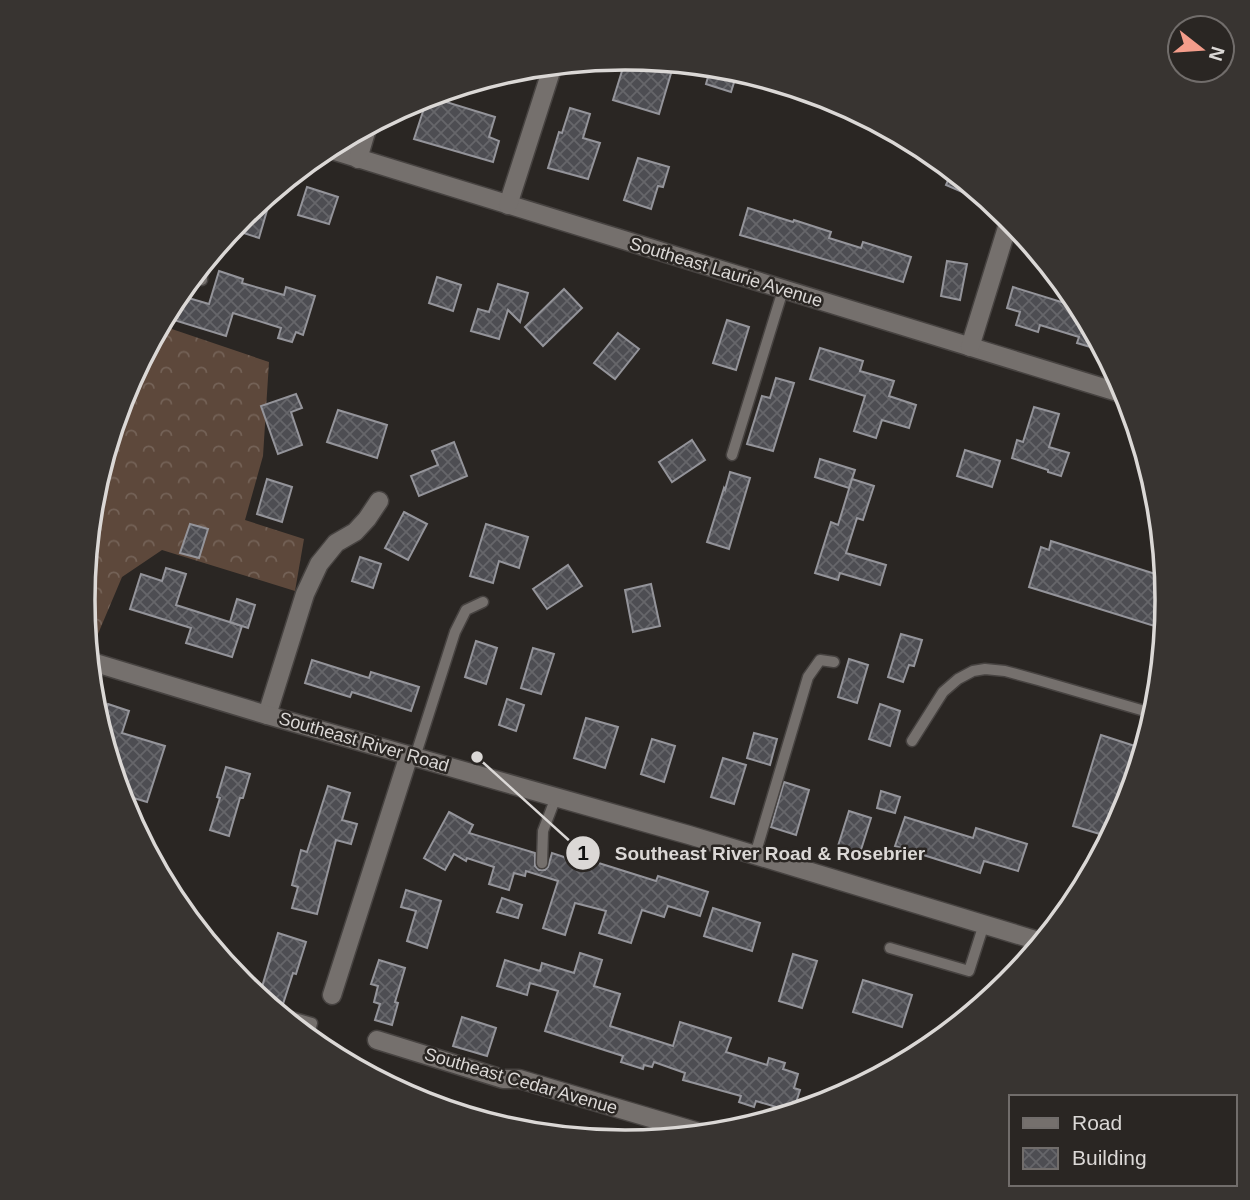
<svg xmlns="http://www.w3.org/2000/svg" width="1250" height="1200" font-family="Arial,sans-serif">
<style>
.forest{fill:url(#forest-crowns)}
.building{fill:url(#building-cross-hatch);stroke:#94949a;stroke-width:2}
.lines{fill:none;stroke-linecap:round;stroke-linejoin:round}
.service-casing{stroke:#474341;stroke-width:13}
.minor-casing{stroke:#474341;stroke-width:21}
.tertiary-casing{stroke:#474341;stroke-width:21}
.service{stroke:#75706d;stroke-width:10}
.minor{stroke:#75706d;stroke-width:18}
.tertiary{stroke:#75706d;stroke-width:18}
.labels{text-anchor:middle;stroke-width:5;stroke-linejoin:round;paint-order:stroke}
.street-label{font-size:18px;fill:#dbd8d6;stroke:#2a2623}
.rim{fill:none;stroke:#dbd8d6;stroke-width:3.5}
.leader{fill:none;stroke:#dbd8d6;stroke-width:2.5}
.callout-dot{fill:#dbd8d6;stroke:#2a2623;stroke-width:2.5}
.mark-label{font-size:21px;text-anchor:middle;font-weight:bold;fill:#111}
.callout-label{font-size:19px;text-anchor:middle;font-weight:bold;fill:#dbd8d6;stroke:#2a2623;stroke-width:5;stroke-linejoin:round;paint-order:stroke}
</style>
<defs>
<pattern id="forest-crowns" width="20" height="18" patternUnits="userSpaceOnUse" patternTransform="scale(1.75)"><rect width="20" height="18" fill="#5d483b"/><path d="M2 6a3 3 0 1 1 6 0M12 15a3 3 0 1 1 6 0" fill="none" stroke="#746257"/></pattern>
<pattern id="building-cross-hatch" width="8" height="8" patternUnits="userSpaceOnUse" patternTransform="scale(1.75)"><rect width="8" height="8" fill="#4d4d52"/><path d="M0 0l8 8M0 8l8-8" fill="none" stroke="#66666a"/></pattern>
</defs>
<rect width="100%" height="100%" fill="#2a2623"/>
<polygon class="forest" points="160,325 269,362 263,456 245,520 304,539 295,591 162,550 122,577 95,641 87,639 83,600 93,494 124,392"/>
<g class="building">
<polygon points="626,58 674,63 659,114 613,100"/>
<polygon points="711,66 737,73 731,92 706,84"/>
<polygon points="435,94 448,98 446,102 495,117 489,137 499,141 493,162 414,139 428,96"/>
<polygon points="570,108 590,114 583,138 600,143 588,179 548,168 559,132 562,133"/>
<polygon points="638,158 669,167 663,187 658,186 651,209 624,200"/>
<polygon points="952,171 985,198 983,201 946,185"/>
<polygon points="307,187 338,197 329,224 298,215"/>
<polygon points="273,190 259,238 231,229 242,216"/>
<polygon points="748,208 793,222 794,220 831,232 829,238 861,248 863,242 911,257 903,282 740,235"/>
<polygon points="947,261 967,264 960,300 941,296"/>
<polygon points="219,271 243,279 242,283 284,295 286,287 315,296 303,335 296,332 292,342 278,338 281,328 233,313 226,336 164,317 178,295 209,304"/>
<polygon points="437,277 461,285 453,311 429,303"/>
<polygon points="498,284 528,293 520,322 508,310 499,339 471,331 478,309 489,312"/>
<polygon points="1013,287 1071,305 1073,296 1104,351 1077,343 1079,337 1040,325 1038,332 1016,325 1020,312 1007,308"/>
<polygon points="564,289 582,308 543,346 525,327"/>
<polygon points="727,320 749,327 736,370 713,363"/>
<polygon points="618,333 639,349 615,379 594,363"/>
<polygon points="820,348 863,361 860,371 894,381 889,396 916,405 909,428 882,420 876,438 854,431 865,396 810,379"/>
<polygon points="776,378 794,383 773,451 747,444 762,396 770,398"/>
<polygon points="296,394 302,408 291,412 302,445 278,454 261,406"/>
<polygon points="1034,407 1059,414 1049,447 1069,453 1061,476 1048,472 1048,470 1012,458 1017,440 1023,442"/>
<polygon points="338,410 387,425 377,458 327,442"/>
<polygon points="692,440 705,460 672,482 659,462"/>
<polygon points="454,442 467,476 419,496 411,476 438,465 432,451"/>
<polygon points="965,450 1000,461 992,487 957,476"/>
<polygon points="820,459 855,470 849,488 815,477"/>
<polygon points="730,472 750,478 729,549 707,542 724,488 725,490"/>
<polygon points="267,479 292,487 282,522 257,514"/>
<polygon points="852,479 874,486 863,520 857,518 846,553 886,565 880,585 840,573 838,580 815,573 831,522 838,525"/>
<polygon points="404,512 427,524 408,560 385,548"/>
<polygon points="190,524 208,529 199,558 180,553"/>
<polygon points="486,524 528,537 519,568 499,561 493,583 470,576"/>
<polygon points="1051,541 1165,577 1167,600 1164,629 1029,587 1041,547 1049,550"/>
<polygon points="360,557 381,564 373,588 352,581"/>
<polygon points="568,565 582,586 547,609 533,589"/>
<polygon points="166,568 186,574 176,605 242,626 232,657 186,643 191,628 130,609 141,574 162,581"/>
<polygon points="651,584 660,626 633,632 625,590"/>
<polygon points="237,599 255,605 248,628 230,622"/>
<polygon points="901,634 922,640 914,666 909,665 903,682 888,677"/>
<polygon points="476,641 497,648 486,684 465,677"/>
<polygon points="533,648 554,654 541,694 521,688"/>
<polygon points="849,659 868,665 857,703 838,697"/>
<polygon points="312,660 369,678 371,672 419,687 411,711 352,692 350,697 305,683"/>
<polygon points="507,699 524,705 516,731 499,725"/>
<polygon points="108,704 129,711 122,733 165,746 147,802 120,794 100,730"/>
<polygon points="880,704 900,711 890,746 869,739"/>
<polygon points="586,718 618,727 605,768 574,758"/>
<polygon points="754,733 777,739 770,765 747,758"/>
<polygon points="1101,735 1144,749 1126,808 1110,837 1073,826"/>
<polygon points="652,739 675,746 664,782 641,774"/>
<polygon points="723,758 746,765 734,804 711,797"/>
<polygon points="226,767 250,774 243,798 240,798 229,836 210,830 220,798 217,797"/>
<polygon points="784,782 809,790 796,835 771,827"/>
<polygon points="328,786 350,793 342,820 357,824 351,844 336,840 317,914 292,908 298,887 292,885 301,850 307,852"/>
<polygon points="881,791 900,797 895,813 877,808"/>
<polygon points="849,811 871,818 860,853 838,846"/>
<polygon points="449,812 473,825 469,833 535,853 535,866 539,870 545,870 548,867 552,853 573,860 576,851 591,855 589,860 656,881 658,876 708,892 700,916 668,906 664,917 642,910 631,943 599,933 606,911 575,903 565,935 543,928 558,881 526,871 525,876 514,873 509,890 489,884 494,867 467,858 466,861 454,854 445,870 424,858"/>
<polygon points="905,817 973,838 976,828 1027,844 1018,871 984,861 980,873 895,846"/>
<polygon points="406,890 441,901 427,948 407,941 416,911 401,907"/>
<polygon points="502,898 522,905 518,918 497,912"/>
<polygon points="713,908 760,923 752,951 704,936"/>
<polygon points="278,933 306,942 296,974 293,973 282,1007 276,1006 272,1008 259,997"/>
<polygon points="580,953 602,960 594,986 620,994 610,1026 673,1046 680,1022 731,1038 726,1052 767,1065 769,1058 785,1063 783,1069 798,1074 794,1088 800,1090 793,1112 756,1101 754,1107 739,1102 741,1096 683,1080 685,1073 654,1062 652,1067 644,1065 643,1069 621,1062 623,1056 545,1031 558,991 530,983 527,995 497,986 505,960 540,971 542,963 574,973"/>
<polygon points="793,954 817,961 802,1008 779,1001"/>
<polygon points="379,960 405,968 395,1002 398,1003 392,1025 375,1020 380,1004 374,1002 378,986 371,984"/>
<polygon points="863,980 912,995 902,1027 853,1012"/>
<polygon points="462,1017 496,1028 487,1056 453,1046"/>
</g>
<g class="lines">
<g class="service-casing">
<g id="service">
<polyline points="202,265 202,280"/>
<polyline points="732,455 783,290"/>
<polyline points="912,741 943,692 958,679 973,671 985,669 1005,671 1038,680 1155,714"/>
<polyline points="415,757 455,632 466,610 483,602"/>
<polyline points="755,855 808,677 820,660 834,662"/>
<polyline points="542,863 543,831 556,797"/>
<polyline points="890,948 969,971 984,924"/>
<polyline points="277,1013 312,1023 308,1038"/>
<polyline points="663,1138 664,1135 673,1125"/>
</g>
</g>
<g class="minor-casing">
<g id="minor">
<polyline points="325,148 1127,395"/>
<polyline points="358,159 368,125"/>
<polyline points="508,205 553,65"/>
<polyline points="970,347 1010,218"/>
<polyline points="267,715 305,594 319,564 336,543 355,532 367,519 379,501"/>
<polyline points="332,995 409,755"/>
<polyline points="377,1040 503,1079 519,1079 705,1134"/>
</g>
</g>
<g class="tertiary-casing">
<polyline id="tertiary" points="89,661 267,715 689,835 1042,942"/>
</g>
<use href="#service" class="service"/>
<use href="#minor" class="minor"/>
<use href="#tertiary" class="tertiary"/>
</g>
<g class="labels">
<g class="street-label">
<text transform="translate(726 272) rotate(17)" y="6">Southeast Laurie Avenue</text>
<text transform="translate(364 742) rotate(16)" y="6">Southeast River Road</text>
<text transform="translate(521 1081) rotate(16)" y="6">Southeast Cedar Avenue</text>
</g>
</g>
<path d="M0 0H1250V1200H0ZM95 600a530 530 0 1 1 1060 0a530 530 0 1 1-1060 0Z" fill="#383431" fill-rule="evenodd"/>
<path class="rim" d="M95 600a530 530 0 1 1 1060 0a530 530 0 1 1-1060 0Z"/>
<path class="leader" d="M477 757L583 853"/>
<g class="callout-dot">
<circle cx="477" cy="757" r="7"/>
<circle cx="583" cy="853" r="18"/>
</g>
<g class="mark-label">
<text x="583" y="860">1</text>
</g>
<g class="callout-label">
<text x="770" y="860">Southeast River Road &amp; Rosebrier</text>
</g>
<rect x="1009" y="1095" width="228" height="91" fill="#2a2623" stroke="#716d6b" stroke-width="2"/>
<rect x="1023" y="1118" width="35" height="10" fill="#75706d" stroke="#716d6b" stroke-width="2"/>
<text x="1072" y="1130" font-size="21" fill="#dbd8d6">Road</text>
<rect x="1023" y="1148" width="35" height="21" fill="url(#building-cross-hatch)" stroke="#716d6b" stroke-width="2"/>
<text x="1072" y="1165" font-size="21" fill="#dbd8d6">Building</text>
<g transform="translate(1201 49) rotate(107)"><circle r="33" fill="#2a2623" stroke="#716d6b" stroke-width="2"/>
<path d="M0-5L12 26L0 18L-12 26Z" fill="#f49d8b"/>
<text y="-10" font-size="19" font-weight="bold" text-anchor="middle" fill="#dbd8d6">N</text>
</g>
</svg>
